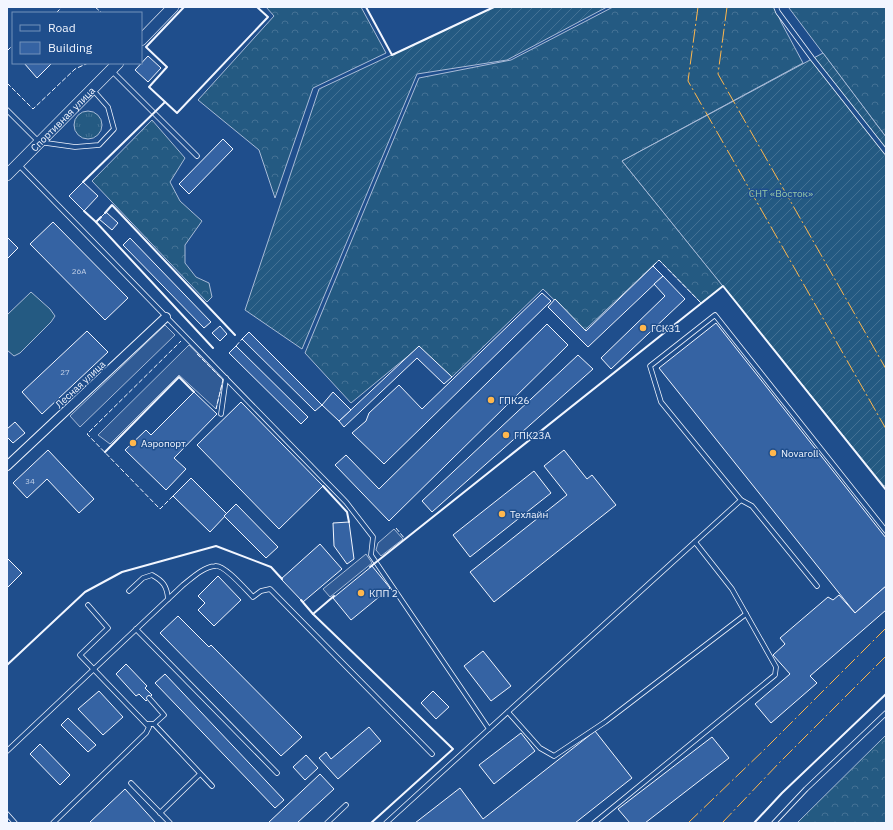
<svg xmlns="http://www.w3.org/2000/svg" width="893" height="830" font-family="'IBM Plex Sans',sans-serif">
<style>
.grass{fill:url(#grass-tufts);stroke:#a8bbd7}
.forest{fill:url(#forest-crowns);stroke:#a8bbd7}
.garden{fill:url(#garden-furrows);stroke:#a8bbd7}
.pitch{fill:#245a82;stroke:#a8bbd7}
.parking{fill:#305b95;stroke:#a8bbd7}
.building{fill:#3563a3;stroke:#f2f6ff}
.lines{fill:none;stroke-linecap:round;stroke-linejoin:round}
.service-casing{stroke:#f2f6ff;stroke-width:5.5}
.minor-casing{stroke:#f2f6ff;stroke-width:10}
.tertiary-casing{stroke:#f2f6ff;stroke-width:12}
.service{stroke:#1f4e8c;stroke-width:4}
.minor{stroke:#1f4e8c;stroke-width:8}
.tertiary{stroke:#1f4e8c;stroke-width:11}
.fence{stroke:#f2f6ff;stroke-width:1;stroke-dasharray:5 2;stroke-linecap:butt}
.wall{stroke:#f2f6ff;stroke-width:2}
.power{stroke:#ffb74d;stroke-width:1;stroke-dasharray:14 3 2 3;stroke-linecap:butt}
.poi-dot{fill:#ffb74d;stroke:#1f4e8c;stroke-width:1.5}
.labels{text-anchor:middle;stroke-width:3;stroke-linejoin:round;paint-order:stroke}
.number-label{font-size:8px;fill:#c3d1e8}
.street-label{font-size:10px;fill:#f2f6ff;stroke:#1f4e8c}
.park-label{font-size:10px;fill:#97c8a6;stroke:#1f4e8c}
.poi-label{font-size:10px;fill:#f2f6ff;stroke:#1f4e8c;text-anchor:start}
</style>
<defs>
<pattern id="grass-tufts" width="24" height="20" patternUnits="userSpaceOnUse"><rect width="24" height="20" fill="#245a82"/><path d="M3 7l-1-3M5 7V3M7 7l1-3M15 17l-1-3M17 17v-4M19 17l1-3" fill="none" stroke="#447295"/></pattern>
<pattern id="forest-crowns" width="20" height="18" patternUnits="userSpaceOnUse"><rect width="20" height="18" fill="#245a82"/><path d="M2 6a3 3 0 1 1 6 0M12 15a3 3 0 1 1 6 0" fill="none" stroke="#447295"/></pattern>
<pattern id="garden-furrows" width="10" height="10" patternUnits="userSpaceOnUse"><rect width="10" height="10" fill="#245a82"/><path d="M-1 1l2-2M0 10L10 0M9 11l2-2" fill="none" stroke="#447295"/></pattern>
</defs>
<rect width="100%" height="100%" fill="#1f4e8c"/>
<circle class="grass" cx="88" cy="125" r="14"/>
<g class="forest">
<polygon points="266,7 361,7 386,53 313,88 275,198 259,150 198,100 274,16"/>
<polygon points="613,7 775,7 781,22 803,63 622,161 723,286 701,303 659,260 585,330 543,289 452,377 419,347 351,403 305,353 419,78 511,60"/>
<polygon points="788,7 886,7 886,137 789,8"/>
<polygon points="152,120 185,158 170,182 180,201 202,221 185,245 185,263 196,277 209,283 212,297 207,302 92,181"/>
<polygon points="886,735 886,823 797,823"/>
</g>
<g class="garden">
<polygon points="494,7 607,7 507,60 417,74 302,349 245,310 319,89"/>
<polygon points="823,53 886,137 886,486 884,486 622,161"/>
</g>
<polygon class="pitch" points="31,292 50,309 55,316 51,322 20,353 14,356 7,350 7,315"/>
<g class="parking">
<polygon points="165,325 175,335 80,427 70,416"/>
<polygon points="189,345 223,380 216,409 179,375 110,444 98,435"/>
<polygon points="394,529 403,539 381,556 376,550 378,543"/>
<polygon points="366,554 372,563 330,597 323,589"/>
</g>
<g class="building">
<polygon points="148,56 161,68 148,82 135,70"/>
<polygon points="24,63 52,63 37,78"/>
<polygon points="223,139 233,149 189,194 179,184"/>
<polygon points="83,182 98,196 84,211 69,196"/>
<polygon points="106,212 118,223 112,230 99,219"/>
<polygon points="53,222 128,298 105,320 30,244"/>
<polygon points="7,237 18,248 7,259"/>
<polygon points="130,238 211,322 204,328 123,245"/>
<polygon points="653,266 663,276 588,347 548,307 555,299 586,331"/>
<polygon points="663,276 685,299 611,369 601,358 665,296 654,284"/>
<polygon points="542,293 551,301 384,464 352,433 366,421 369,413 399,385 422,409"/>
<polygon points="716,323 886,538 886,586 855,613 659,368"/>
<polygon points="547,324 568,345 389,521 335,465 346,455 379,489"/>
<polygon points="220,326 227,334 220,341 212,333"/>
<polygon points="87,331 108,352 42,414 22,392"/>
<polygon points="249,332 322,405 315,411 242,339"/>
<polygon points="236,346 308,417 301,424 229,353"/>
<polygon points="419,346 452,377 444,384 417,358 344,427 339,421"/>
<polygon points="578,355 593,369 432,512 422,501"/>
<polygon points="194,392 217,414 174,458 186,469 166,490 125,450 146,430 151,435"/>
<polygon points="333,392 351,410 339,421 322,405"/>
<polygon points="241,402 323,486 279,529 197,445"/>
<polygon points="15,422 25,433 13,443 7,437 7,429"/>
<polygon points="48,450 94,499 79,513 47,479 27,498 13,483"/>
<polygon points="564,450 587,479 592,475 616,505 494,602 470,572 567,495 544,466"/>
<polygon points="534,471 551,493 470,557 453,535"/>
<polygon points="191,478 227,514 210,532 173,496"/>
<polygon points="236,504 278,547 266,558 224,516"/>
<polygon points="349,522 354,559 347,564 334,546 333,523"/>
<polygon points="320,544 342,569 303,602 281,579"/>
<polygon points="7,558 22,573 7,588"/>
<polygon points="372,566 390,588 351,620 333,598"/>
<polygon points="218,576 241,600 214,626 198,610 205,603 198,596"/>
<polygon points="886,586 886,610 810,676 817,683 771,723 755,704 790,674 773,655 785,644 780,638 828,597 833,600 839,595 855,613"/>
<polygon points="178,616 209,647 211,645 302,737 281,756 160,633"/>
<polygon points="483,651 511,686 491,701 464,666"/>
<polygon points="126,664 147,686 145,688 152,695 146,701 139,694 136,696 116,674"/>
<polygon points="165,674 284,800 275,808 155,683"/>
<polygon points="99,691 123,717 103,735 78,709"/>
<polygon points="433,691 449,707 436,719 421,703"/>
<polygon points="68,718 96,745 88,752 61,725"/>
<polygon points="369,727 381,741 338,779 319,758 326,752 331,759"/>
<polygon points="595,731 632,778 575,823 415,823 460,788 483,819"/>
<polygon points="521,733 535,751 494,784 479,765"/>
<polygon points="712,737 729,758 645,823 630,823 618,809"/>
<polygon points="40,744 70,775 60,785 30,754"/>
<polygon points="306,755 318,768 305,780 293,767"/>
<polygon points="320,774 334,789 297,823 268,823"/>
<polygon points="125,789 156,823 89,823"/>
</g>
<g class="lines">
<g class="service-casing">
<g id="service">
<polyline points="776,7 778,12 812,58 886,152"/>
<polyline points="111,70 197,156"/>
<polyline points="7,110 39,142 75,147 99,145 114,129 108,107 93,90"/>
<polyline points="18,164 346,502 373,537 371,555 489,729 386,823"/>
<polyline points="221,414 226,378"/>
<polyline points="741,500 752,506 817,586"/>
<path d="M129,591L143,578L152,575C163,581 167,586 168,599"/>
<polyline points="136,629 277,773"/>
<polyline points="149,698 164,715 154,724"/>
<polyline points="508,712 540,748 554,756 605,722 746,614"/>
<polyline points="147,724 154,724 212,786"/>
<polyline points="489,729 741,500 661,402 650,366 715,315 886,531"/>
<path d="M7,751L183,585C192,578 203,567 215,566C224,564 246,590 253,597L261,591L270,589L432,754"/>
<polyline points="131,783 170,823"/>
<polyline points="160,813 200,774"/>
<polyline points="7,814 15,823"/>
<polyline points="53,823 146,733 149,727 80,655 108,628 88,605"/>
<polyline points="327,823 346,805"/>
<polyline points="594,823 775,675 776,667 732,589 695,542"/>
<polyline points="774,823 806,789 886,713"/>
</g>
</g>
<g class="minor-casing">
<polyline id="minor" points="7,466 166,317"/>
</g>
<g class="tertiary-casing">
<g id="tertiary">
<polyline points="141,40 173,7"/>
<path id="s1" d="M7,175L118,63"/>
</g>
</g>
<use href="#service" class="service"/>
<use href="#minor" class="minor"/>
<use href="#tertiary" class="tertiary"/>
<g class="fence">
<polyline points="95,7 102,13"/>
<polyline points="56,13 62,7"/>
<polyline points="7,51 13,45"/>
<polyline points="7,83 33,109 75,69 88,63"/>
<polyline points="653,266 659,260 701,303"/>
<polyline points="236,346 242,339"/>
<polyline points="197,354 223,380 216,409"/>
<polyline points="173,496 160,509 87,434 181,341"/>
<polyline points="396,528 405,539"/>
</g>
<g class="wall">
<polyline points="184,7 146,47 167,67 149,87 177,113 268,17 257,7"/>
<polyline points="366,7 392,55 494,7"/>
<polyline points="83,182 165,102"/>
<polyline points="84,211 96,222 101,217"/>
<polyline points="105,213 112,205 235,335"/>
<polyline points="96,222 213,348"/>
<polyline points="105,452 179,377 194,392"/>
<polyline points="323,486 347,512 349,522"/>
<polyline points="370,567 723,286 886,490"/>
<polyline points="334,596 313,614 453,749 371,823"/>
<polyline points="301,600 313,614"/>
<polyline points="7,665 85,592 122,572 216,546 271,567 282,579"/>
<polyline points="754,823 782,793 886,694"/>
</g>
<g class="power">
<polyline points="698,7 688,81 886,429"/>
<polyline points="727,7 718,74 886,369"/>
<polyline points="688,823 765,749 886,628"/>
<polyline points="722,823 780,762 886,656"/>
</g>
</g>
<g class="poi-dot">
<circle cx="643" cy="328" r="4"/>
<circle cx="491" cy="400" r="4"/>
<circle cx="506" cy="435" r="4"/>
<circle cx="133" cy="443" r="4"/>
<circle cx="773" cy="453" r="4"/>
<circle cx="502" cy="514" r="4"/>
<circle cx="361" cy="593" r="4"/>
</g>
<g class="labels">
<g class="number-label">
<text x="79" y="274">26А</text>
<text x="65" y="375">27</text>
<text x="30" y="484">34</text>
</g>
<g class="street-label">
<text dy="4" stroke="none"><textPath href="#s1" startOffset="79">Спортивная улица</textPath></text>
<text transform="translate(80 384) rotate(-43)" y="4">Лесная улица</text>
</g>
<g class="park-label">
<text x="781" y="197">СНТ «Восток»</text>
</g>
<g class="poi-label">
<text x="651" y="332">ГСК31</text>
<text x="499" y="404">ГПК26</text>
<text x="514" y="439">ГПК23А</text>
<text x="141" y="447">Аэропорт</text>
<text x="781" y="457">Novaroll</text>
<text x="510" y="518">Техлайн</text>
<text x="369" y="597">КПП 2</text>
</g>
</g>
<rect width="893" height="830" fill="none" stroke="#f2f6ff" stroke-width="16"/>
<rect x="12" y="12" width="130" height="52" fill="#1f4e8c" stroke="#7391ba"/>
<rect x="20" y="25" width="20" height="6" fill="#1f4e8c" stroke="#7391ba"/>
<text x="48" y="32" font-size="12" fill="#f2f6ff">Road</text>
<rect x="20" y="42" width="20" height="12" fill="#3563a3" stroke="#7391ba"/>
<text x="48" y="52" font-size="12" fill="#f2f6ff">Building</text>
</svg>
